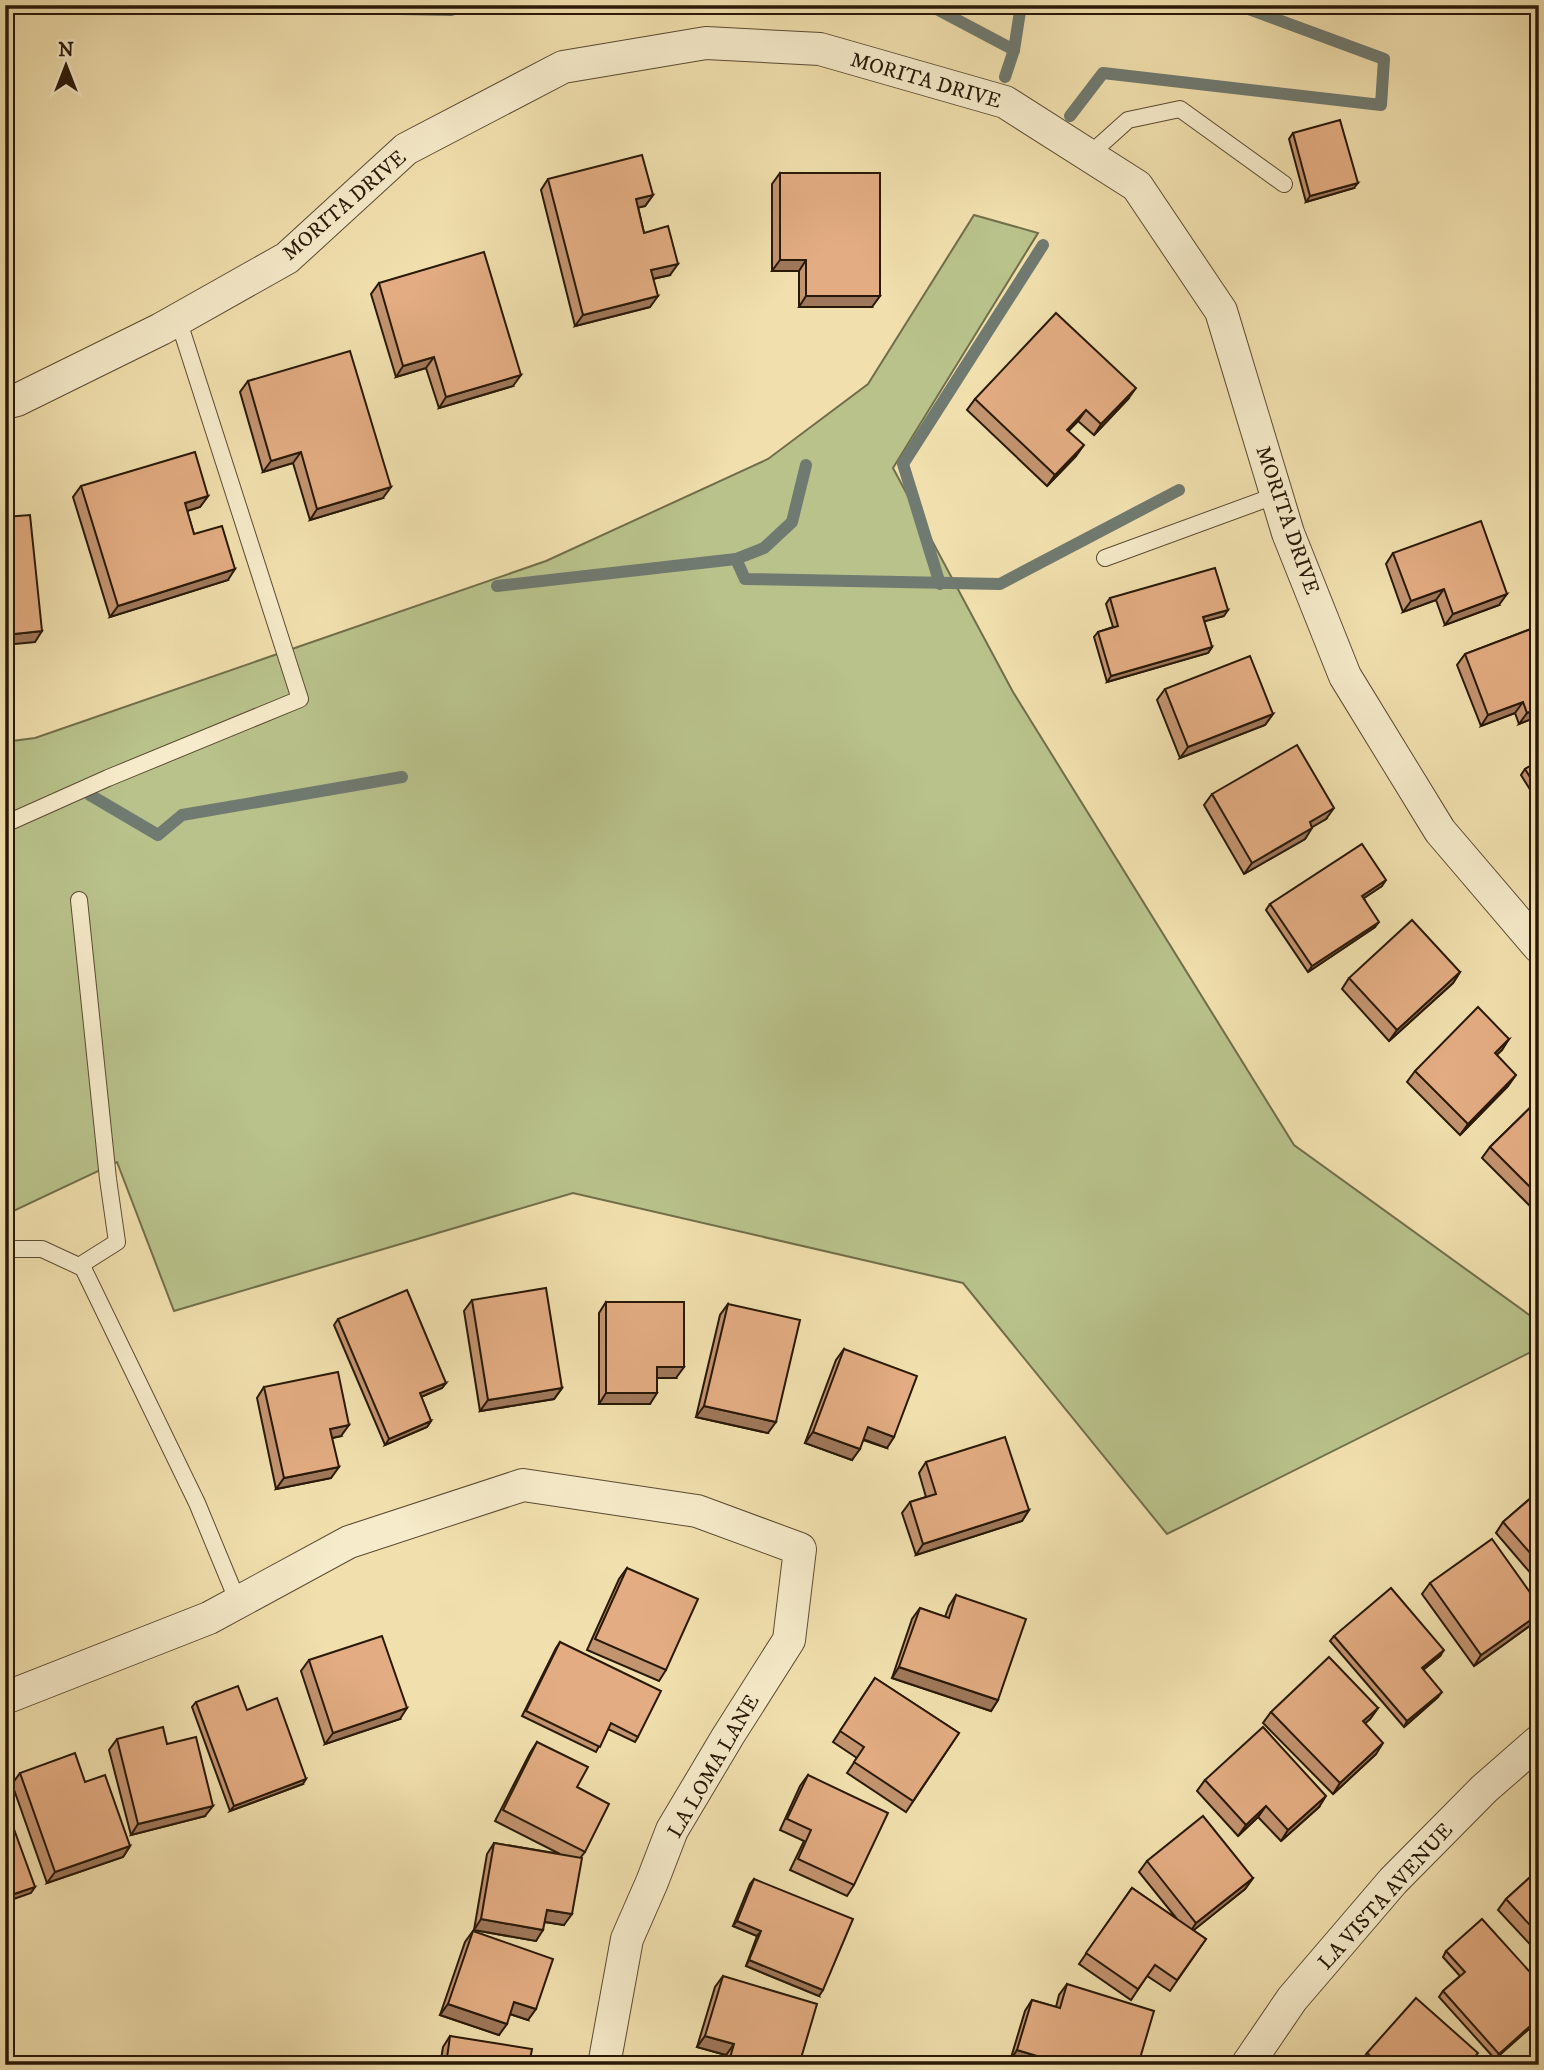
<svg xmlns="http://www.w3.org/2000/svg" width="1544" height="2070" font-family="'IM FELL DW Pica',serif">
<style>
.green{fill:#b9c28b;stroke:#716e4a;stroke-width:2}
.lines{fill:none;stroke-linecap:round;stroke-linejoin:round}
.stream{stroke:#707a70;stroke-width:12}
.lane-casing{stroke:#5b4b32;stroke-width:18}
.street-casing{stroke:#5b4b32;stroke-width:34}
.lane{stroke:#f6ebca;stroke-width:16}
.street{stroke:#f6ebca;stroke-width:32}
.wall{fill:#c39470;stroke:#291908;stroke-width:2}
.shaded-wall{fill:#9f785b;stroke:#291908;stroke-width:2}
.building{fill:#e3ac82;stroke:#291908;stroke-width:2}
.labels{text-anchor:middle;stroke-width:7;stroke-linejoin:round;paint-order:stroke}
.street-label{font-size:21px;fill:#291908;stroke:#f6ebca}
</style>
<rect width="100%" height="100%" fill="#f1e0ae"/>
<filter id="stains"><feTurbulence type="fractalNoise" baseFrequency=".00286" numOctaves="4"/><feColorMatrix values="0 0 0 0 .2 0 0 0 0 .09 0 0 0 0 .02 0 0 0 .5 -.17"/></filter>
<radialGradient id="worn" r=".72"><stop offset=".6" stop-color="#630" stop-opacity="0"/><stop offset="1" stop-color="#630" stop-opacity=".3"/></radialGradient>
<polygon class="green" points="974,215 1038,233 893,468 1013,692 1294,1145 1539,1322 1539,1348 1167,1534 963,1283 573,1193 174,1311 117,1162 5,1215 5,742 35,738 546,561 768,459 868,384"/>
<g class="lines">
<g class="stream">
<polyline points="296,5 296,7 451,10 470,5"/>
<polyline points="929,5 1014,50"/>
<polyline points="1005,77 1014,50 1021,5"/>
<polyline points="1070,116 1103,73 1381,105 1384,59 1238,5"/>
<polyline points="736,559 764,548 792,522 806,465"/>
<polyline points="940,584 903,464 1043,245"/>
<polyline points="497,586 736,559 745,579 1000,584 1179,490"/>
<polyline points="90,795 158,835 182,815 402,777"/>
</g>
<g class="lane-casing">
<g id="lane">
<polyline points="1089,155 1128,120 1180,109 1284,184"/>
<polyline points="1105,558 1277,495"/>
<polyline points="5,824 108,778 300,699 178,319"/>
<polyline points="79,900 108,1179 117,1242 79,1266"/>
<polyline points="5,1249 42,1249 83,1268 197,1503 238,1602"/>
</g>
</g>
<g class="street-casing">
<g id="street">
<polyline points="5,403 17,400 161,329 287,258 406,149 563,67 706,43 820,49 1005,102 1137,186 1221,311 1288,533 1345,676 1440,831 1539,947"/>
<polyline points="5,1698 209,1618 349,1542 523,1485 697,1511 800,1549 789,1640 728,1736 672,1830 652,1882 627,1939 604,2065"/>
<polyline points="1247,2065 1292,1999 1393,1881 1484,1789 1539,1741"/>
</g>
</g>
<use href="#lane" class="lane"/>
<use href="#street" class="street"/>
</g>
<g class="wall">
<polygon points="1293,133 1354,188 1306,202 1289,139"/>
<polygon points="780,173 872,307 799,307 799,271 772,271 772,184"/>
<polygon points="548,179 653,195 645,206 638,207 644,233 670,275 653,279 650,307 575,326 541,190"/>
<polygon points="379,283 513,386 439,408 426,368 396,377 371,294"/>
<polygon points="248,381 383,498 310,520 293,463 263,472 240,392"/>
<polygon points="975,399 1128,399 1094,435 1078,421 1068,431 1076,456 1047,486 967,410"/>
<polygon points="81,486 208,496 200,507 187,511 194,534 228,580 110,617 73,497"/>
<polygon points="1393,553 1499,605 1445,625 1436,600 1403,612 1386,564"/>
<polygon points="1110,598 1224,616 1204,621 1212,647 1208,653 1107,682 1094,637 1098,632 1113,627 1106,604"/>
<polygon points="1539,626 1539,716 1519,724 1515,713 1481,726 1457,665 1465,654"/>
<polygon points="1165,689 1273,714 1265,725 1180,758 1157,700"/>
<polygon points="1539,761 1539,804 1521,775 1525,769"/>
<polygon points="1212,794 1326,819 1312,827 1305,839 1244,874 1204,805"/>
<polygon points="1382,886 1364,898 1375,927 1308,972 1266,910 1270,904"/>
<polygon points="1460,972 1453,983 1389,1041 1342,989 1349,978"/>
<polygon points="1509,1039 1496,1055 1508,1086 1460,1135 1407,1082 1415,1071"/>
<polygon points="1539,1099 1539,1211 1537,1213 1482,1158 1490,1147"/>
<polygon points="472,1300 562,1388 554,1399 480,1411 464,1311"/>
<polygon points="606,1302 676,1378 657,1378 650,1404 599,1404 599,1313"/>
<polygon points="728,1304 768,1433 696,1417 720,1315"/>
<polygon points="338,1319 446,1383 442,1388 421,1397 431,1421 427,1427 385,1445 334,1325"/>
<polygon points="844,1349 887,1448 863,1440 852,1460 805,1443 836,1360"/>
<polygon points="264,1387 341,1436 332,1438 331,1478 276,1489 257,1398"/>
<polygon points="926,1462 1029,1510 1022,1521 916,1555 902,1513 910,1502 926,1497 919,1473"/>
<polygon points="1539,1491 1539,1583 1496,1533 1503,1522"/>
<polygon points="627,1568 666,1670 659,1681 587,1650 619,1579"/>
<polygon points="1430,1583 1539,1605 1539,1617 1535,1622 1474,1666 1422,1594"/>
<polygon points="956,1595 998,1700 991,1711 892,1678 912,1619 920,1608 945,1617 949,1606"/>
<polygon points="1334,1636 1440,1656 1423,1670 1438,1697 1404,1727 1330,1641"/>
<polygon points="560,1642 638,1737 635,1742 608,1729 596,1752 522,1716 556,1648"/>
<polygon points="309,1660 400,1719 325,1744 301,1671"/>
<polygon points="875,1678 959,1733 906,1812 847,1773 857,1758 833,1742"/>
<polygon points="196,1702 247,1710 303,1784 230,1811 192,1707"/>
<polygon points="1378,1708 1370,1719 1365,1723 1376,1754 1333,1794 1263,1723 1271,1712"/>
<polygon points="117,1739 167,1744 205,1816 131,1835 109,1750"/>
<polygon points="537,1742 577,1787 585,1852 581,1857 564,1925 545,1922 536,1941 474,1930 487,1854 494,1843 560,1854 495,1821 530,1753"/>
<polygon points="20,1773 85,1782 130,1846 123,1857 47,1883 12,1784"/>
<polygon points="808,1775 854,1885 847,1896 790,1870 804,1841 780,1830 800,1786"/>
<polygon points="1205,1780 1319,1807 1281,1841 1258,1817 1238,1836 1197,1791"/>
<polygon points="1147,1861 1253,1878 1245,1889 1193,1930 1206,1939 1170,1991 1147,1976 1131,2000 1079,1964 1132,1888 1177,1919 1139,1872"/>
<polygon points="1539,1869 1539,1954 1498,1910 1506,1899"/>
<polygon points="754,1879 819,1996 746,1966 757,1936 733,1926 750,1884"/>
<polygon points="473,1931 528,2020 510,2014 499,2035 440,2015 465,1942"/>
<polygon points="1446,1951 1539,1982 1539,2020 1495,2059 1439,1997 1443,1991 1460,1976 1443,1957"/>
<polygon points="723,1976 799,2065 723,2065 726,2055 697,2047 715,1987"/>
<polygon points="1067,1984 1138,2065 1023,2065 1010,2061 1025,2011 1032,2000 1056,2007 1059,1995"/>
<polygon points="450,2036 529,2065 440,2065 443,2047"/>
<polygon points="1367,2053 1470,2065 1360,2065 1359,2064"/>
</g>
<g class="shaded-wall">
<polygon points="1358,183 1354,188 1306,202 1310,196"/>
<polygon points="653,195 645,206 628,210 636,199"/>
<polygon points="780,260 806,260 799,271 772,271"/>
<polygon points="678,264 670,275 643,281 651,270"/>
<polygon points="658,296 650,307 575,326 583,315"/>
<polygon points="806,296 880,296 872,307 799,307"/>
<polygon points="434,357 426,368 396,377 403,366"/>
<polygon points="521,375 513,386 439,408 446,397"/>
<polygon points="1136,388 1128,399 1094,435 1101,424"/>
<polygon points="1086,410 1078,421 1059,441 1067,430"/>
<polygon points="1084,445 1076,456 1047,486 1055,475"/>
<polygon points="301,452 293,463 263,472 271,461"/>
<polygon points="391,487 383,498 310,520 317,509"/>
<polygon points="208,496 200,507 177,514 185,503"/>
<polygon points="235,569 228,580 110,617 118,606"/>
<polygon points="1444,589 1436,600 1403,612 1411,601"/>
<polygon points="1507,594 1499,605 1445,625 1453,614"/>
<polygon points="1228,610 1224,616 1199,623 1203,617"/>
<polygon points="42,631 35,642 5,645 5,635"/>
<polygon points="1212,647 1208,653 1107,682 1111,676"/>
<polygon points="1523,702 1515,713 1481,726 1488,715"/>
<polygon points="1539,708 1539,716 1519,724 1527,713"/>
<polygon points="1273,714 1265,725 1180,758 1188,747"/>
<polygon points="1334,808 1326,819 1302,833 1310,822"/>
<polygon points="1312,828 1305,839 1244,874 1252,863"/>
<polygon points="1386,880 1382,886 1358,902 1362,896"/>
<polygon points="1379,922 1375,927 1308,972 1312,966"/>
<polygon points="1460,972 1453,983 1389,1041 1397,1030"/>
<polygon points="1509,1039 1502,1050 1487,1064 1495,1053"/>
<polygon points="1516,1075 1508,1086 1460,1135 1468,1124"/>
<polygon points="657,1367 684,1367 676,1378 650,1378"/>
<polygon points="446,1383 442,1388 416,1399 420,1393"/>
<polygon points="562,1388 554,1399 480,1411 488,1400"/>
<polygon points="606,1393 657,1393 650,1404 599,1404"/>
<polygon points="704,1406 776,1422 768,1433 696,1417"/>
<polygon points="431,1421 427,1427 385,1445 389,1439"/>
<polygon points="349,1425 341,1436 323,1440 330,1429"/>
<polygon points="868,1427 894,1437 887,1448 860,1438"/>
<polygon points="813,1432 860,1449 852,1460 805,1443"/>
<polygon points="339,1467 331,1478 276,1489 284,1478"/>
<polygon points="1029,1510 1022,1521 916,1555 923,1544"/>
<polygon points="1539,1614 1539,1617 1535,1622 1474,1666 1481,1655"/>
<polygon points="1444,1650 1440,1656 1418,1674 1422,1668"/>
<polygon points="899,1667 998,1700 991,1711 892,1678"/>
<polygon points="1442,1692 1438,1697 1404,1727 1407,1721"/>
<polygon points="407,1708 400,1719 325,1744 333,1733"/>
<polygon points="1378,1708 1370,1719 1355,1732 1363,1721"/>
<polygon points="1383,1743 1376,1754 1333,1794 1340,1783"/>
<polygon points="306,1779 303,1784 230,1811 234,1806"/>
<polygon points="1326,1796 1319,1807 1281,1841 1288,1830"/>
<polygon points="213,1806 205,1816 131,1835 138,1824"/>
<polygon points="1266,1806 1258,1817 1238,1836 1246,1825"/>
<polygon points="130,1846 123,1857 47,1883 55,1872"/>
<polygon points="1253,1878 1245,1889 1189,1934 1196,1923"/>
<polygon points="35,1887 31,1893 5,1902 5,1897"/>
<polygon points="547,1910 572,1914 564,1925 539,1921"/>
<polygon points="481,1919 543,1930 536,1941 474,1930"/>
<polygon points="737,1921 761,1931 757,1936 733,1926"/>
<polygon points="749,1960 823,1990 819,1996 746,1966"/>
<polygon points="514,2002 536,2009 528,2020 507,2013"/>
<polygon points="448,2004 507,2024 499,2035 440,2015"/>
<polygon points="1539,2018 1539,2020 1495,2059 1499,2054"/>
<polygon points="705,2036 734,2044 726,2055 697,2047"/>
<polygon points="1017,2050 1067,2065 1023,2065 1010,2061"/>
<polygon points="729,2061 741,2065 726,2065"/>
</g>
<g class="building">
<polygon points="1340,120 1358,183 1310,196 1293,133"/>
<polygon points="642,155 653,195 636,199 644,233 668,226 678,264 651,270 658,296 583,315 548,179"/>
<polygon points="780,173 880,173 880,296 806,296 806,260 780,260"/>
<polygon points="484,252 521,375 446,397 434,357 403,366 379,283"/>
<polygon points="1056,313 1136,388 1101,424 1086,410 1067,430 1084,445 1055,475 975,399"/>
<polygon points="350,351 391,487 317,509 301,452 271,461 248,381"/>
<polygon points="195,452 208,496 185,503 194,534 222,526 235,569 118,606 81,486"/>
<polygon points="30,515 42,631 5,635 5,517"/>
<polygon points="1481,521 1507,594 1453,614 1444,589 1411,601 1393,553"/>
<polygon points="1215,568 1228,610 1203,617 1212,647 1111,676 1098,632 1118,626 1110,598"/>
<polygon points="1539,626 1539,708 1527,713 1523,702 1488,715 1465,654"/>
<polygon points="1250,656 1273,714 1188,747 1165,689"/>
<polygon points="1297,745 1334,808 1310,822 1312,828 1252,863 1212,794"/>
<polygon points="1539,761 1539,792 1525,769"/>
<polygon points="1362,844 1386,880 1362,896 1379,922 1312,966 1270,904"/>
<polygon points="1412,920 1460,972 1397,1030 1349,978"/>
<polygon points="1478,1007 1509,1039 1495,1053 1516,1075 1468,1124 1415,1071"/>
<polygon points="1539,1099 1539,1196 1490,1147"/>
<polygon points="546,1288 562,1388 488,1400 472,1300"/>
<polygon points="407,1290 446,1383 420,1393 431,1421 389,1439 338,1319"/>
<polygon points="606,1302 684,1302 684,1367 657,1367 657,1393 606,1393"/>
<polygon points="728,1304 800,1320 776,1422 704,1406"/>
<polygon points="844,1349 917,1376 894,1437 868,1427 860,1449 813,1432"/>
<polygon points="338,1372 349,1425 330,1429 339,1467 284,1478 264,1387"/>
<polygon points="1005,1437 1029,1510 923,1544 910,1502 936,1494 926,1462"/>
<polygon points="1539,1491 1539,1563 1503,1522"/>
<polygon points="1492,1539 1539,1605 1539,1614 1481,1655 1430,1583"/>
<polygon points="627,1568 698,1599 666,1670 595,1639"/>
<polygon points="1391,1588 1444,1650 1422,1668 1442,1692 1407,1721 1334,1636"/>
<polygon points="956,1595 1026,1619 998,1700 899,1667 920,1608 949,1618"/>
<polygon points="382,1636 407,1708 333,1733 309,1660"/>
<polygon points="560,1642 661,1691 638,1737 611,1723 600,1747 526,1711"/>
<polygon points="1329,1657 1378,1708 1363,1721 1383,1743 1340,1783 1271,1712"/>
<polygon points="875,1678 959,1733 913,1801 854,1762 864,1747 840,1731"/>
<polygon points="238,1686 247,1710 277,1698 306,1779 234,1806 196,1702"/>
<polygon points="163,1727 167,1744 196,1737 213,1806 138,1824 117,1739"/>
<polygon points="1263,1727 1326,1796 1288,1830 1266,1806 1246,1825 1205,1780"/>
<polygon points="537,1742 588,1767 577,1787 609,1804 585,1852 503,1810"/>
<polygon points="75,1753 85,1782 105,1775 130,1846 55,1872 20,1773"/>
<polygon points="808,1775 888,1813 854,1885 798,1859 811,1830 787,1819"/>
<polygon points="5,1810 7,1810 35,1887 5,1897"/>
<polygon points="1203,1816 1253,1878 1196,1923 1147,1861"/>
<polygon points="494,1843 582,1858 572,1914 547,1910 543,1930 481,1919"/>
<polygon points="1539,1869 1539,1935 1506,1899"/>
<polygon points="754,1879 853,1919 823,1990 749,1960 761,1931 737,1921"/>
<polygon points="1132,1888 1206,1939 1177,1980 1155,1965 1138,1989 1086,1953"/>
<polygon points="1482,1919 1539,1982 1539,2018 1499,2054 1443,1991 1465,1972 1446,1951"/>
<polygon points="473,1931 553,1959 536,2009 514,2002 507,2024 448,2004"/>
<polygon points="723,1976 817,2004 799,2065 741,2065 729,2061 734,2044 705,2036"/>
<polygon points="1067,1984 1154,2011 1138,2065 1067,2065 1017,2050 1032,2000 1060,2008"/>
<polygon points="1416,1998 1478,2053 1468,2065 1380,2065 1367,2053"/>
<polygon points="450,2036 532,2049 529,2065 446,2065"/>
</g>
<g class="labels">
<g class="street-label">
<text transform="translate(926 80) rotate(16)" y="7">MORITA DRIVE</text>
<text transform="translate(344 205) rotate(-41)" y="7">MORITA DRIVE</text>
<text transform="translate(1288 520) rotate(71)" y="7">MORITA DRIVE</text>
<text transform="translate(713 1766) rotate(-60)" y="7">LA LOMA LANE</text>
<text transform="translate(1385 1896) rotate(-48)" y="7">LA VISTA AVENUE</text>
</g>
</g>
<rect width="1544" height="2070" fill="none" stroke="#f1e0ae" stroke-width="28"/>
<rect x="7" y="7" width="1530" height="2056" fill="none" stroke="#291908" stroke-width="3.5"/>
<rect x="14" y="14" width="1516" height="2042" fill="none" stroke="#291908" stroke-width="2"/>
<g transform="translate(66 66)" stroke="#f6ebca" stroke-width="5" paint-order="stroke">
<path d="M0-5L12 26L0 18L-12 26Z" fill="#291908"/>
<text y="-10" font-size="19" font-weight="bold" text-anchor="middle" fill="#291908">N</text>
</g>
<rect width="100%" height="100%" filter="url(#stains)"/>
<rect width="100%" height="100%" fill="url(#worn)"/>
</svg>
